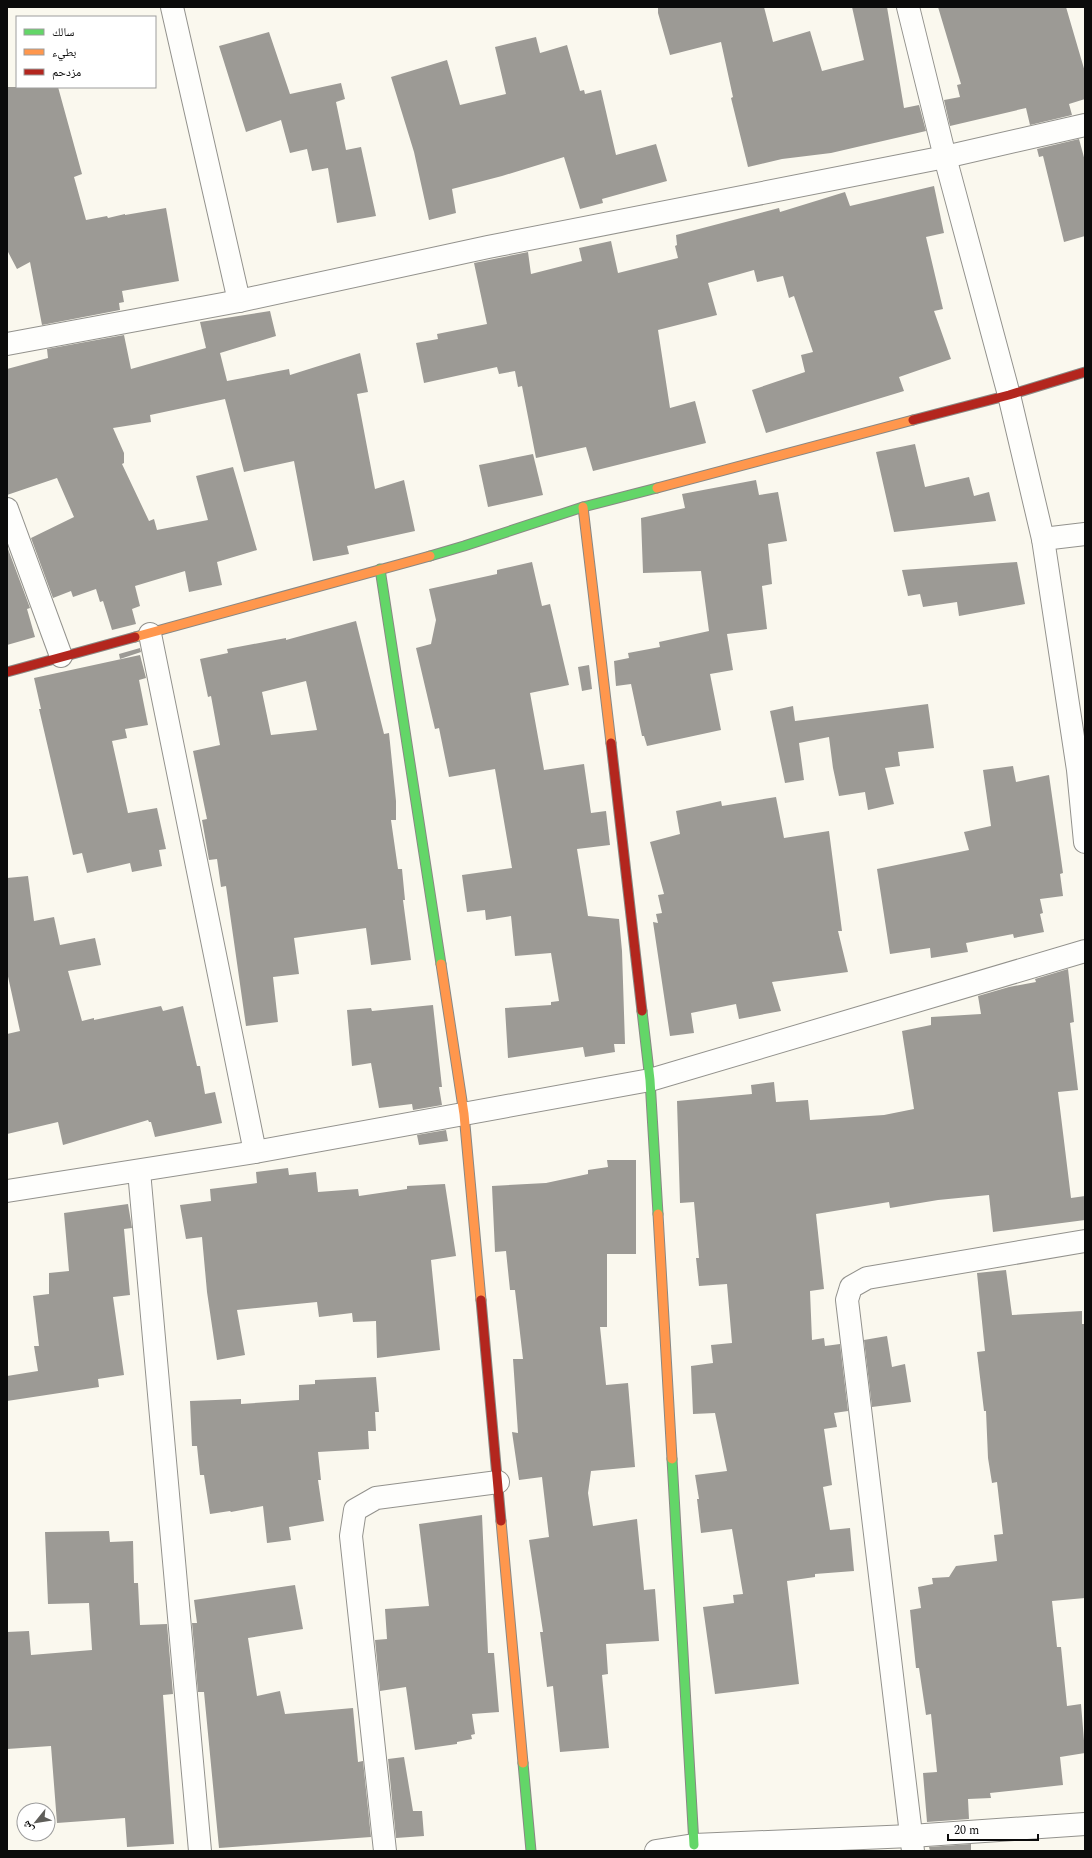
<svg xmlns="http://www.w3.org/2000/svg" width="1092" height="1858" font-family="Spectral,'Noto Naskh Arabic',serif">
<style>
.building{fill:#9c9a95;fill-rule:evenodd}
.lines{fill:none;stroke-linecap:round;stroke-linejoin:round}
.street-casing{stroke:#93928d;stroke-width:24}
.fast-casing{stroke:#898884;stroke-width:11}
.slow-casing{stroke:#898884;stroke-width:11}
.jam-casing{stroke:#898884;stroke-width:11}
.street{stroke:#fefefc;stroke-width:22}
.fast{stroke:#63d668;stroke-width:9}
.slow{stroke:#ff974d;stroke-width:9}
.jam{stroke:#b3261e;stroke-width:9}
</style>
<rect width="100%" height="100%" fill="#faf8ee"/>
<g class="building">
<polygon points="658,7 764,7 773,42 810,31 822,71 864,60 852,7 887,7 904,108 919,105 926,131 831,153 782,159 748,167 731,98 733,97 721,42 670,55 658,13"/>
<polygon points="938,7 1066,7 1085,72 1085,99 1069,104 1072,115 1030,125 1026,108 950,126 944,100 960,97 957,85 961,84"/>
<polygon points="269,32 290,94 341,83 345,99 336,102 346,150 361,147 376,216 337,223 328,168 312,171 307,149 290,153 281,120 246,132 219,46"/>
<polygon points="536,37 540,53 567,45 580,91 584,90 585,94 601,90 616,155 656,144 667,181 602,199 603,203 580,209 564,157 502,176 452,189 456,213 429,220 414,152 391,77 447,60 460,105 506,94 495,47"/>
<polygon points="7,87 58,87 82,174 74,177 86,220 107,216 108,218 125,214 125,215 166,208 179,281 122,291 124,302 119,303 120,310 42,325 30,262 17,269 7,250"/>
<polygon points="1079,139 1085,161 1085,236 1064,242 1043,156 1039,157 1037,149"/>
<polygon points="934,186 944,233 926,237 943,309 934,311 951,359 899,377 904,391 766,433 752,390 805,372 801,355 813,352 794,296 789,298 783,276 757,282 754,270 708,283 717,315 658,330 670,408 695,401 706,443 593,471 586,447 536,458 522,386 518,387 515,371 499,374 497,367 424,383 416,343 438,339 437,334 487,324 474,263 528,252 531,274 582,261 579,248 611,241 618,273 678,258 675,246 677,245 676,235 779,208 780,212 845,192 850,206"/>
<polygon points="270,311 276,336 220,353 227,381 289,369 290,375 360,353 368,392 357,394 375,489 404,480 415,531 347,546 349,554 313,561 294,461 244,472 225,399 150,415 151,422 113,428 124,453 124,463 122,464 149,521 154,519 157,530 208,520 196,476 233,467 257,550 217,562 222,585 189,592 185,571 135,586 140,606 132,609 136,624 112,630 103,601 100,602 96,589 73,597 71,591 53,598 31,538 74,517 57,478 7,495 7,369 48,358 47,349 124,335 131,369 206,348 200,322"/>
<polygon points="915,444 925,487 969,477 974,496 989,492 996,521 894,532 876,452"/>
<polygon points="533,454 543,495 488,507 479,465"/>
<polygon points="756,480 759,495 778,492 787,541 768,544 772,584 762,586 767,629 727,634 733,670 710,674 721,730 647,746 644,736 642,736 631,684 616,686 614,661 629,658 628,653 660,647 659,642 709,631 701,571 643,573 641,518 685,508 682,494"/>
<polygon points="8,549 30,608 27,609 35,637 7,645 7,550"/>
<polygon points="532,562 542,606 550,604 569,685 530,693 544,770 584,764 591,813 606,811 610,845 577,849 588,916 619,919 622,951 625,1044 614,1044 615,1052 585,1057 583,1047 508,1058 505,1008 551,1005 551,1002 559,1001 551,953 515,956 511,916 486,920 485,910 467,912 462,875 512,868 495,769 449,777 439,728 435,729 416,648 431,644 436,620 429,589 497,574 497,570"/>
<polygon points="1017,562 1025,604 959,616 957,602 923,607 920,594 908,596 902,570"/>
<path d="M356,621L384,734L389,733L396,801V820H391L398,869H402L405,900H403L411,960L371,965L366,928L294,938L299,974L273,977L278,1022L246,1026L226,886L221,887L217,859L209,860L202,820L207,819L193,751L220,745L211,696L208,697L200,659L228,653L227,649L286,638V640ZM306,681L317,730L271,735L262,692Z"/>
<polygon points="140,648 141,652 120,659 119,654"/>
<polygon points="140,655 146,678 139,680 148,725 125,729 127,738 112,741 128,813 157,808 166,849 159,850 162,866 132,872 130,863 87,873 82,853 73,855 39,709 41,709 34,678"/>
<polygon points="589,665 592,689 582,691 578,667"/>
<polygon points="928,704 934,748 898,752 900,766 885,768 894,804 868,810 865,792 839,796 833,768 829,737 799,743 804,780 785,783 770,711 793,706 795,721"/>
<polygon points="1013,766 1016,782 1049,775 1063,873 1060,874 1063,896 1040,899 1043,913 1040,914 1044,932 1014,938 1013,934 966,943 968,952 931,958 930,948 890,954 877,869 969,850 964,832 991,826 983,770"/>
<polygon points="776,797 784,838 829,831 842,931 838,931 848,972 772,982 781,1011 739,1019 736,1004 691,1013 694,1033 670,1036 653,922 658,923 656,914 662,913 658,895 664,894 650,842 680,834 676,811 721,801 722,806"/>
<polygon points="28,876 34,921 54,917 60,945 95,938 101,965 68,971 82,1021 94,1018 94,1020 161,1006 163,1011 183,1006 197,1066 200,1066 205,1094 215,1092 222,1123 155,1137 151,1122 149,1122 148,1120 63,1145 58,1122 7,1134 7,1034 20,1031 7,972 7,878"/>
<polygon points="1068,969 1074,1022 1070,1023 1078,1090 1058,1092 1071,1198 1085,1196 1085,1220 993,1232 989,1195 938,1200 890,1208 889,1202 816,1214 824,1289 810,1291 812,1340 824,1338 825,1346 840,1344 848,1411 834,1413 837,1427 824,1429 832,1485 823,1487 830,1530 850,1528 854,1571 815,1574 815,1577 787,1581 799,1684 715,1694 703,1607 734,1603 733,1595 743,1594 732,1529 701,1533 697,1499 699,1499 695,1475 727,1471 715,1413 693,1414 691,1366 713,1363 711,1345 732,1343 727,1284 699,1286 696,1258 699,1258 694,1202 680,1203 677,1101 752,1094 751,1085 774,1082 776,1102 808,1100 810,1120 884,1115 914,1109 902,1031 931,1025 931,1017 981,1014 978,996 1009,987 1036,982 1035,979"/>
<polygon points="433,1005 442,1087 439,1087 442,1105 413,1110 412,1104 379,1108 371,1063 352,1066 347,1010 371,1008 372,1011"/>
<polygon points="446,1130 448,1141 419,1145 417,1135"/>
<polygon points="607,1160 636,1160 636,1254 607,1254 607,1327 600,1327 606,1385 628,1383 635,1467 591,1471 588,1493 593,1526 637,1519 644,1590 655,1589 659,1641 606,1644 608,1674 602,1675 609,1748 560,1752 553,1686 547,1687 540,1632 543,1632 529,1540 549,1537 542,1477 519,1480 512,1432 518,1433 513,1359 523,1359 515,1290 510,1290 506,1251 495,1252 492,1186 546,1183 588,1174 588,1170 608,1167"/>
<polygon points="288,1168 289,1175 316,1172 318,1192 358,1189 359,1196 407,1189 407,1186 445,1184 456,1256 431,1260 440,1350 377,1358 376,1321 353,1322 352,1313 319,1317 317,1302 237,1310 245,1355 217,1360 207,1292 202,1237 186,1239 180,1205 211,1201 210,1189 257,1183 256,1172"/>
<polygon points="128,1204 132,1228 124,1229 130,1295 113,1297 124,1375 98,1379 99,1387 7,1401 7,1376 38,1371 34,1346 39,1346 33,1296 49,1294 49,1273 69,1271 64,1213"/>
<polygon points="1006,1270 1012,1315 1082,1311 1082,1324 1085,1324 1085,1598 1052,1601 1057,1647 1061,1647 1067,1706 1081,1704 1085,1753 1060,1757 1063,1785 990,1793 991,1798 968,1799 969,1819 927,1822 923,1773 937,1772 931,1714 926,1715 919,1668 916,1668 910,1610 921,1608 918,1587 933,1584 932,1578 949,1577 956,1566 997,1561 994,1535 1003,1534 997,1482 992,1483 988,1458 986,1411 984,1411 977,1352 985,1351 977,1273"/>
<polygon points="887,1336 892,1367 905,1364 911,1402 872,1407 864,1340"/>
<polygon points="376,1377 379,1412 375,1412 376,1431 368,1431 369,1449 318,1452 321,1480 318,1480 324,1521 289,1527 291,1540 267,1543 263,1506 231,1512 230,1511 210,1514 204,1475 200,1475 197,1446 192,1446 190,1401 241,1399 241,1404 299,1400 299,1385 315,1384 315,1380"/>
<polygon points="482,1515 488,1653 494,1653 499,1712 472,1714 475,1734 471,1735 472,1739 457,1742 457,1744 415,1750 406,1687 380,1691 375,1640 387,1639 385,1609 429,1606 419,1524"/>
<polygon points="109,1531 110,1542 133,1541 134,1583 138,1583 140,1625 167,1624 173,1694 163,1695 174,1844 127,1847 125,1818 57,1823 51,1746 7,1749 7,1632 29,1631 31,1655 92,1650 89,1603 48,1604 45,1532"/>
<polygon points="295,1585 303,1629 248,1638 257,1696 280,1691 285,1714 353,1708 358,1762 363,1761 371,1837 219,1848 204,1692 198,1692 192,1623 197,1623 194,1600"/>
<polygon points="404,1757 413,1811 422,1811 424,1836 396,1838 388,1759"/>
<polygon points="971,1844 971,1851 930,1851 929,1847"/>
</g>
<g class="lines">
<g class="street-casing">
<g id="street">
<polyline points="172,7 239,301"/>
<polyline points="908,7 945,157 1009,395 1043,539 1078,770 1085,842"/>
<polyline points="7,344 239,301 488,247 945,157 1085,125"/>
<polyline points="7,509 61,656"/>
<polyline points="1043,539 1085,534"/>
<polyline points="150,634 255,1152"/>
<polyline points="139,1171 200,1851"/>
<polyline points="7,1191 255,1152 650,1080 1085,951"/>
<polyline points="385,1851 351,1536 355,1510 376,1498 498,1482"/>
<polyline points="656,1851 694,1845 911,1836 1085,1824"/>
<polyline points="913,1851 847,1300 851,1287 867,1278 1085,1241"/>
</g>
</g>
<g class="fast-casing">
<g id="fast">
<polyline points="430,556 464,546 583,507 657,488"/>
<polyline points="380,569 441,964"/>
<polyline points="642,1011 650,1080 658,1214"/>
<polyline points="672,1459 694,1845"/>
<polyline points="523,1763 531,1851"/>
</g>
</g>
<g class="slow-casing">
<g id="slow">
<polyline points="657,488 913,420"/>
<polyline points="583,507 611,743"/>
<polyline points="135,637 430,556"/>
<polyline points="441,964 464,1114 481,1300"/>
<polyline points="658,1214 672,1459"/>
<polyline points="501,1521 523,1763"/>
</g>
</g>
<g class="jam-casing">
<g id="jam">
<polyline points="913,420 1009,395 1085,372"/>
<polyline points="7,672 135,637"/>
<polyline points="611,743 642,1011"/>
<polyline points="481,1300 501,1521"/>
</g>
</g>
<use href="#street" class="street"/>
<use href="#fast" class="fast"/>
<use href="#slow" class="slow"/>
<use href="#jam" class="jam"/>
</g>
<rect width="1092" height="1858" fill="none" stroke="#0b0b0b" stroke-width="16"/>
<rect x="16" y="16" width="140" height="72" fill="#ffffff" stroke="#9d9d9d"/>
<rect x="24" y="29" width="20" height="6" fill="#63d668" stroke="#9d9d9d"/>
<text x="52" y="36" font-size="12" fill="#0b0b0b">سالك</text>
<rect x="24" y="49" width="20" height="6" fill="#ff974d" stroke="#9d9d9d"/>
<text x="52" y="56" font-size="12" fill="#0b0b0b">بطيء</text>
<rect x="24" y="69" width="20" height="6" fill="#b3261e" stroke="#9d9d9d"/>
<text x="52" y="76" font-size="12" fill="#0b0b0b">مزدحم</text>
<g transform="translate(36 1822) rotate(240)"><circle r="19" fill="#ffffff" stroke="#9d9d9d"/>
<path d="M0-3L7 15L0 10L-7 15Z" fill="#5f5e5a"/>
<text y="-6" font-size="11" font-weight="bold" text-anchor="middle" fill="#0b0b0b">ش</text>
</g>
<path d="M948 1834v6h90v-6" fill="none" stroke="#0b0b0b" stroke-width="2"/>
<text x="954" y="1834" font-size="12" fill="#0b0b0b" stroke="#ffffff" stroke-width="3" paint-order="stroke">20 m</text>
</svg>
